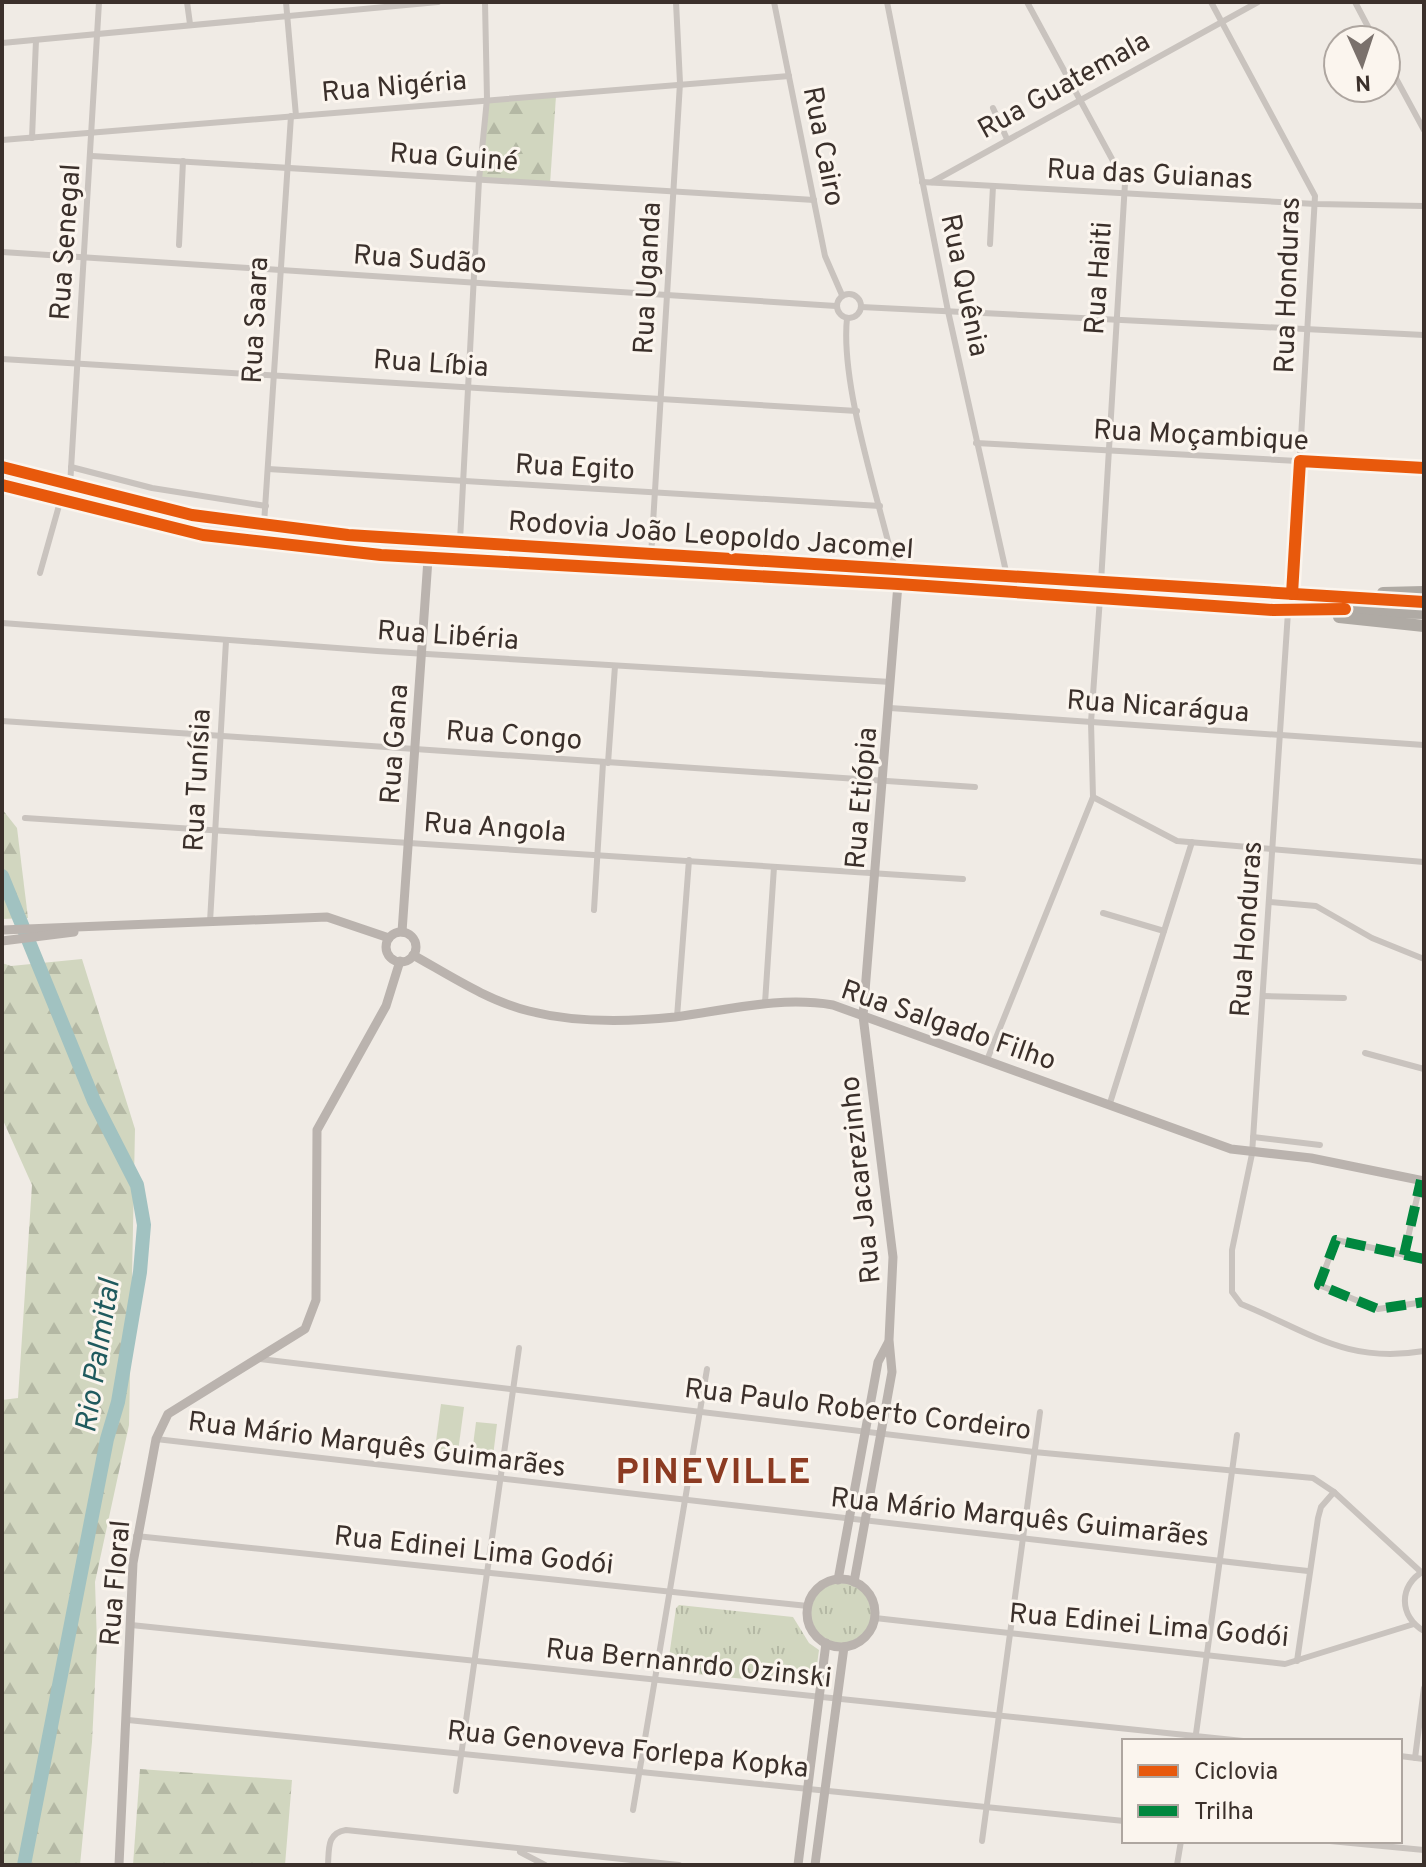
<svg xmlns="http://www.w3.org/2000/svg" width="1426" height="1867" font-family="Overpass,sans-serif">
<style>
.forest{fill:url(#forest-firs)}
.park{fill:url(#park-tufts)}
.garden{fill:#d1d6bf}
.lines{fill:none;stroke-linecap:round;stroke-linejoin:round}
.river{stroke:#a1c2c1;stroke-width:14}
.street{stroke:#c9c3be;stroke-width:6}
.secondary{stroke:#bab3ae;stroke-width:9}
.highway{stroke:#afaaa4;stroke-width:12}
.quiet{stroke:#00873e;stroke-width:10;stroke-dasharray:20 10;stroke-linecap:butt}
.cycleway-casing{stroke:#fbf5ee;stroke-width:17}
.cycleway{stroke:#e8590c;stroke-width:12}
.labels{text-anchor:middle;stroke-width:6;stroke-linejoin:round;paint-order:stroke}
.street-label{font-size:28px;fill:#3b302b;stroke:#fbf5ee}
.water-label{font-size:30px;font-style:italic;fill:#1f5a5e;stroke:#fbf5ee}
.district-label{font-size:36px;font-weight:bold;letter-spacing:2px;fill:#8c3b22;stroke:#fbf5ee}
</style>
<defs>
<pattern id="forest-firs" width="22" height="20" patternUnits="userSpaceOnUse" patternTransform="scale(2)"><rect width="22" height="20" fill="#d1d6bf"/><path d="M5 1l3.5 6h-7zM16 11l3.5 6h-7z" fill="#b4b8a4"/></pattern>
<pattern id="park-tufts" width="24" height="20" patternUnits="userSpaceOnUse" patternTransform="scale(2)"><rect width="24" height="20" fill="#d1d6bf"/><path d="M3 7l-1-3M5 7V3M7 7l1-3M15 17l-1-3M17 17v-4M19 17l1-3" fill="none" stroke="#b4b8a4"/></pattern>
</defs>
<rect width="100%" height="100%" fill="#f0ebe5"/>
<g class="forest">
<polygon points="556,96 550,184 479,180 487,99"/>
<polygon points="2,809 17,828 28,918 2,919"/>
<polygon points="82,959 135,1129 129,1425 95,1582 97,1643 92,1742 80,1865 2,1865 2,1400 18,1398 32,1185 2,1118 2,963 11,966"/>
<polygon points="140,1769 292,1780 285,1865 133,1865"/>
</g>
<g class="park">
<circle cx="841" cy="1613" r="30"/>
<polygon points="679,1605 793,1617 809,1643 819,1650 814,1686 667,1671 676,1608"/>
</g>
<g class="garden">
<polygon points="441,1404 464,1407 457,1459 434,1456"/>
<polygon points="476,1422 497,1424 492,1464 471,1461"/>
<polygon points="791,1650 813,1652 810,1683 789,1681"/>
</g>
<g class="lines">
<polyline class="river" points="2,876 94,1101 137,1185 144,1225 140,1272 118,1402 107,1439 24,1865"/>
<g class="street">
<polyline points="187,2 190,24"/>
<polyline points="286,2 296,116"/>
<polyline points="774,2 825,256 842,295"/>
<polyline points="887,2 948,311 1007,576"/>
<polyline points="1027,2 1125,183 1101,582"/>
<polyline points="1211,2 1315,196 1292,594"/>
<polyline points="1355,2 1375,40"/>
<polyline points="2,43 438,2"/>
<polyline points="1386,60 1424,130"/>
<polyline points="993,108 1007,139"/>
<polyline points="32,138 36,40"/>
<polyline points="2,140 789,76"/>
<polyline points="92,156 814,200"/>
<polyline points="922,182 1316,204 1424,206"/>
<polyline points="932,182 1258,2"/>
<polyline points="990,244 993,186"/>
<polyline points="179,245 183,161"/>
<polyline points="2,252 836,306"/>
<circle cx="849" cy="306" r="12"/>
<polyline points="861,307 1424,335"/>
<path d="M847,318C840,385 879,500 895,569"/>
<polyline points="2,359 857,411"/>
<polyline points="976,443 1424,468"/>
<polyline points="71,467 152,488 266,506"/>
<polyline points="268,469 880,506"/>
<polyline points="70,486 99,2"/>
<polyline points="264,524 291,116"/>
<polyline points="460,541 479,180 487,99 485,2"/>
<polyline points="651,556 680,83 676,2"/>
<polyline points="40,573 60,502"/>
<path d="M1288,612L1252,1154L1232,1250V1292L1241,1304C1310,1332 1346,1364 1424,1351"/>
<polyline points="2,623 377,651 891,682"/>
<polyline points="890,708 1424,745"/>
<polyline points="2,721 975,787"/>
<polyline points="608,763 615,666"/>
<polyline points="1093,797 1177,841 1424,862"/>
<polyline points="25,818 963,879"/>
<polyline points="1269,902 1316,906 1372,938 1424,959"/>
<polyline points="594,910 603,763"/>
<polyline points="1103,913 1164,931"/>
<polyline points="210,922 226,641"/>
<polyline points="1263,996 1344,998"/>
<polyline points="765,1003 774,867"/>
<polyline points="677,1017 689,860"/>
<polyline points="1365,1053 1424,1069"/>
<polyline points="987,1060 1093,797 1091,722 1100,598"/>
<polyline points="1110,1103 1192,842"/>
<polyline points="1253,1137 1320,1145"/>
<polyline points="1404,1255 1421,1180"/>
<polyline points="1424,1259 1336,1240 1319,1285 1378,1309 1424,1302"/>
<polyline points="260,1359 1034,1452 1313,1478 1334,1492 1421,1572"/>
<polyline points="156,1439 1308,1571"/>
<polyline points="136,1536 808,1606"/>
<path d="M1424,1571C1398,1585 1399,1617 1424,1631"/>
<polyline points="875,1618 1285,1664 1414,1624"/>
<polyline points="131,1625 1243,1741"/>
<polyline points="1297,1661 1318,1518 1321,1507 1334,1492"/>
<polyline points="128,1720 1124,1821"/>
<polyline points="1195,1741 1237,1435"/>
<polyline points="1400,1756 1424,1759"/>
<polyline points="1415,1758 1424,1688"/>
<polyline points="456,1791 519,1348"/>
<polyline points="633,1810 707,1369"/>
<polyline points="982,1841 1040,1412"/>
<polyline points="1330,1841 1424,1850"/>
<polyline points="520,1852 545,1865"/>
<path d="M328,1865C329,1848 327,1833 346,1830L679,1865"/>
<polyline points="1177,1865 1181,1841"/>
</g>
<g class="secondary">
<polyline points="2,930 327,917 389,938"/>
<polyline points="402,932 428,559"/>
<circle cx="401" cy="947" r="15"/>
<polyline points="2,941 74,932"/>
<path d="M413,955C449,975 488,1001 529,1011C576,1023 627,1022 675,1017C729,1010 779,996 833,1005L1231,1149L1311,1158L1424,1181"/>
<circle cx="841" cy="1613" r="34"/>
<polyline points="838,1580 878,1362 888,1343"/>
<polyline points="854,1582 892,1372 889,1340 893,1257 863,1016 898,584 895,569"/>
<polyline points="119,1865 133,1563 156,1439 168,1414 305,1329 316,1300 317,1130 386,1006 400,961"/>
<polyline points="798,1865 826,1643"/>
<polyline points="815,1865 844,1647"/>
</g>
<g class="highway">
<polyline points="2,467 192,515 348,535 1424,602"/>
<polyline points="2,485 203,535 381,555 898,584 1273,610 1424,613"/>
<polyline points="1383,593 1424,592"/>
<polyline points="1339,617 1424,626"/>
</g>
<g class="quiet">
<polyline points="1404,1255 1421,1180"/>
<polyline points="1424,1259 1336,1240 1319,1285 1378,1309 1424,1302"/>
</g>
<g class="cycleway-casing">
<g id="cycleway">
<polyline points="2,467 192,515 348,535 1424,602"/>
<polyline points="2,485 203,535 381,555 898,584 1273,610 1345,609"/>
<polyline points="1292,594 1300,461 1424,468"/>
</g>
</g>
<use href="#cycleway" class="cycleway"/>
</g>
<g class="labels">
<g class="street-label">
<text transform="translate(1063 84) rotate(-29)" y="10">Rua Guatemala</text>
<text transform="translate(394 85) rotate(-5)" y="10">Rua Nigéria</text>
<text transform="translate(825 146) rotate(79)" y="10">Rua Cairo</text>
<text transform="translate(454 156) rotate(4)" y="10">Rua Guiné</text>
<text transform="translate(1150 173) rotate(3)" y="10">Rua das Guianas</text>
<text transform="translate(64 242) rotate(-86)" y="10">Rua Senegal</text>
<text transform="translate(420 258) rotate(4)" y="10">Rua Sudão</text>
<text transform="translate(646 278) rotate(-87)" y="10">Rua Uganda</text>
<text transform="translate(1097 278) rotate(-86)" y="10">Rua Haiti</text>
<text transform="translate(966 285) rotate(78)" y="10">Rua Quênia</text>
<text transform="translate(1286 285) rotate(-88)" y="10">Rua Honduras</text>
<text transform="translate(254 320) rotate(-87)" y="10">Rua Saara</text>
<text transform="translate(431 362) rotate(4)" y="10">Rua Líbia</text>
<text transform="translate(1201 434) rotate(3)" y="10">Rua Moçambique</text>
<text transform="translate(575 466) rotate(3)" y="10">Rua Egito</text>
<text transform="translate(711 534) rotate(4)" y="10">Rodovia João Leopoldo Jacomel</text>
<text transform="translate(448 634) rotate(4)" y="10">Rua Libéria</text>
<text transform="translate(1158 705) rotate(4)" y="10">Rua Nicarágua</text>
<text transform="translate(514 734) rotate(4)" y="10">Rua Congo</text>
<text transform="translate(393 744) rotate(-86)" y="10">Rua Gana</text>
<text transform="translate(196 780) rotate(-87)" y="10">Rua Tunísia</text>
<text transform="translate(860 798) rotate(-85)" y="10">Rua Etiópia</text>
<text transform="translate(495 826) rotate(4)" y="10">Rua Angola</text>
<text transform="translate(1245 929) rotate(-86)" y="10">Rua Honduras</text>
<text transform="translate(949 1024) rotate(19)" y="10">Rua Salgado Filho</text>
<text transform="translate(859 1180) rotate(-96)" y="10">Rua Jacarezinho</text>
<text transform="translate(858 1408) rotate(7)" y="10">Rua Paulo Roberto Cordeiro</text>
<text transform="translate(377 1443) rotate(7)" y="10">Rua Mário Marquês Guimarães</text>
<text transform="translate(1020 1516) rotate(6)" y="10">Rua Mário Marquês Guimarães</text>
<text transform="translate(474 1549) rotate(6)" y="10">Rua Edinei Lima Godói</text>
<text transform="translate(114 1583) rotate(-85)" y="10">Rua Floral</text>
<text transform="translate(1149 1624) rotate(5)" y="10">Rua Edinei Lima Godói</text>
<text transform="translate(689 1662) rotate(6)" y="10">Rua Bernanrdo Ozinski</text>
<text transform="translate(628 1748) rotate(6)" y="10">Rua Genoveva Forlepa Kopka</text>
</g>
<g class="water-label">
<text transform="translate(97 1356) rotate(-81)" y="10">Rio Palmital</text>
</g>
<g class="district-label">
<text x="714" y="1483">PINEVILLE</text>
</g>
</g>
<rect width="1426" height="1867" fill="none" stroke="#3b302b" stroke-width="8"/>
<rect x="1122" y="1739" width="280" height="104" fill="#fbf5ee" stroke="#aea6a0" stroke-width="2"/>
<rect x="1138" y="1765" width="40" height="12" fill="#e8590c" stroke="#aea6a0" stroke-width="2"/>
<text x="1194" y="1779" font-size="24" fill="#3b302b">Ciclovia</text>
<rect x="1138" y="1805" width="40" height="12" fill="#00873e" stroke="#aea6a0" stroke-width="2"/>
<text x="1194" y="1819" font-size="24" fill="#3b302b">Trilha</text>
<g transform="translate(1362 64) rotate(177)"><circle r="38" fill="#fbf5ee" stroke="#aea6a0" stroke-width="2"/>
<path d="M0-6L14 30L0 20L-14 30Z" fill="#7a716c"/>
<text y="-12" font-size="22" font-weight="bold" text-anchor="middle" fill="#3b302b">N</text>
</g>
</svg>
